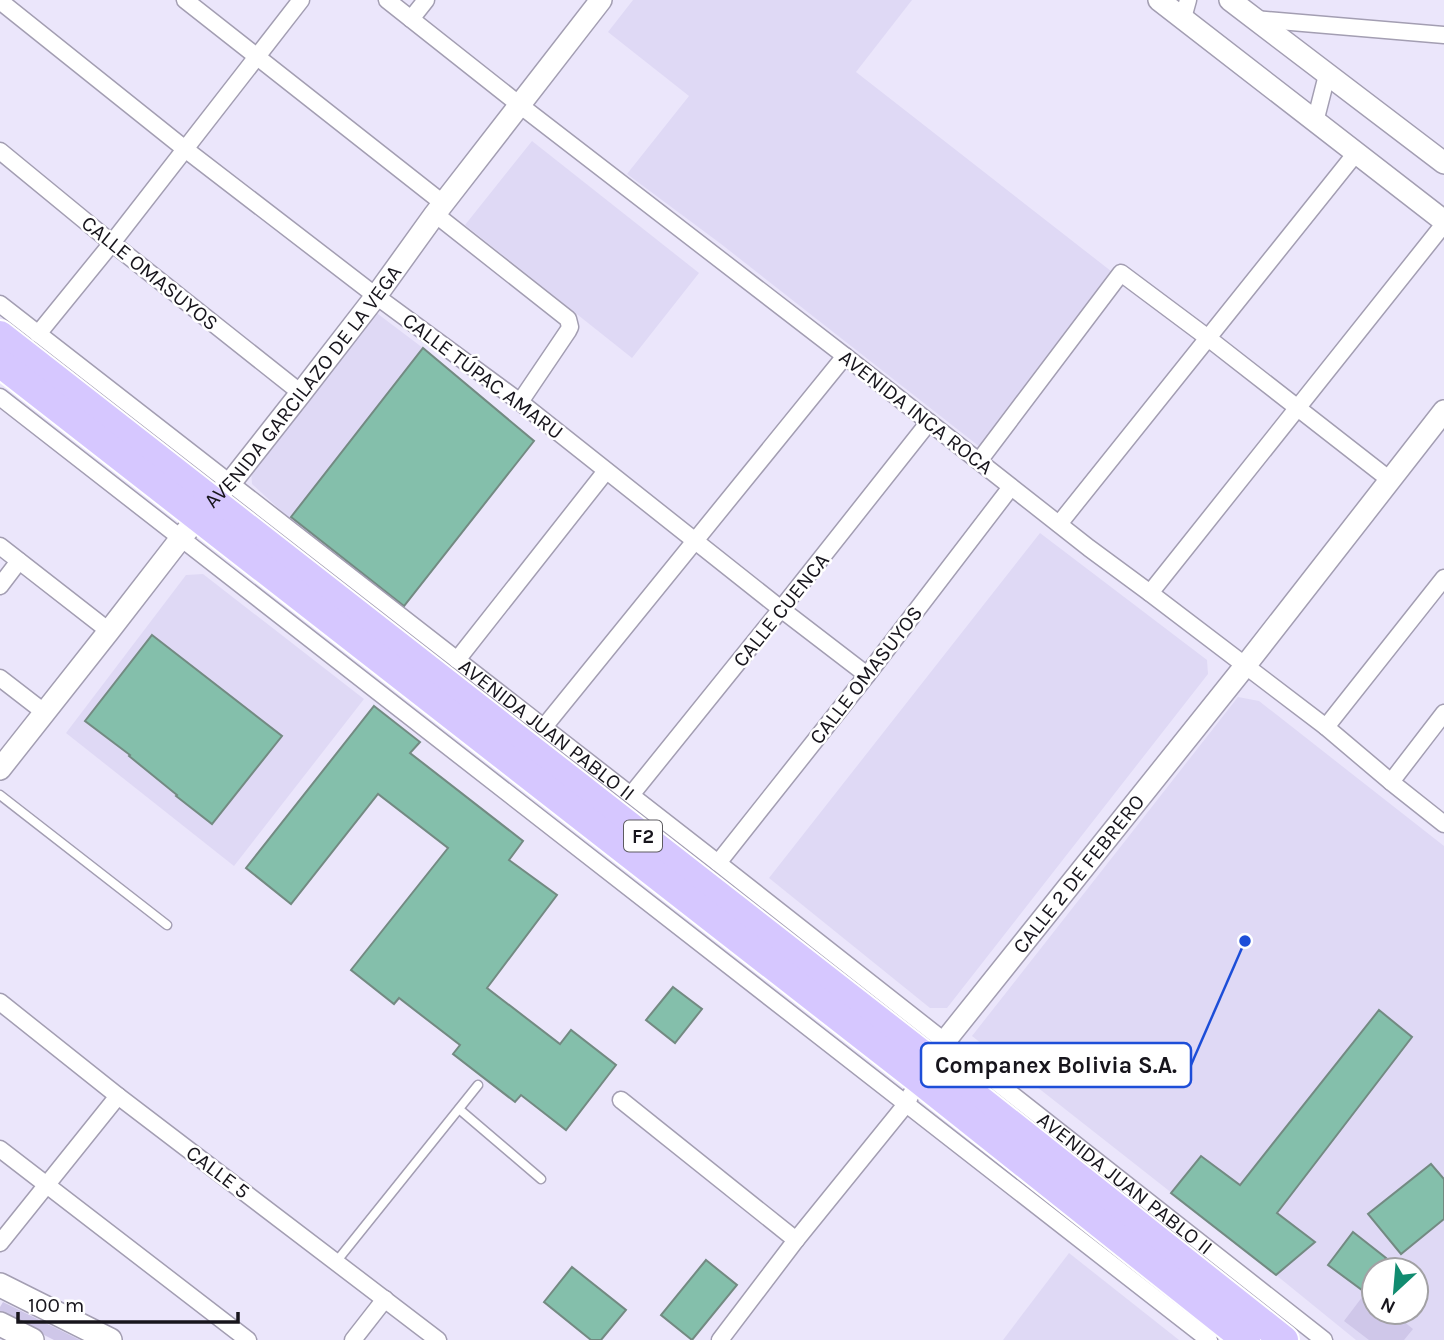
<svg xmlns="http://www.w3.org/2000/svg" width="1444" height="1340" font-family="Karla,sans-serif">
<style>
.built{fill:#dfd9f5;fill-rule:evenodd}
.green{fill:#cfc7e9}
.building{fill:#84bfab;stroke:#738a82;stroke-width:2}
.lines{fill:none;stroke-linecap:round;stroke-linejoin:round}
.service-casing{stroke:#a39eb2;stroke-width:11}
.minor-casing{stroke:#a39eb2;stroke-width:19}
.tertiary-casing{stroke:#a39eb2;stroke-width:24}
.secondary-casing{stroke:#a39eb2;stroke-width:26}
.trunk-casing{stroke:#fff;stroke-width:32}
.service{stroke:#fff;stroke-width:8}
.minor{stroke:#fff;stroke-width:16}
.tertiary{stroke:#fff;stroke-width:21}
.secondary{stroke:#fff;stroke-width:23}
.trunk{stroke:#d6c7ff;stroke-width:28}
.labels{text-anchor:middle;stroke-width:5;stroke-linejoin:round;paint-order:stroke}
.shield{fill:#fff;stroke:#5d5b60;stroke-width:2}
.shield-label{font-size:19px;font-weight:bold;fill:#17151c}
.street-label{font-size:21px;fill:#17151c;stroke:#fff}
.leader{fill:none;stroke:#1d4ed8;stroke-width:2.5}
.callout-dot{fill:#1d4ed8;stroke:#fff;stroke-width:2.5}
.callout{fill:#fff;stroke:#1d4ed8;stroke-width:2.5}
.callout-label{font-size:23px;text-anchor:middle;font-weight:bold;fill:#17151c}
</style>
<rect width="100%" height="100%" fill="#ebe6fb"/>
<g class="built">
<polygon points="633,0 912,0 856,72 1116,275 980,447 721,244 627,174 689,96 608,32"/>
<polygon points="532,141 699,273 632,358 465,225"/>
<polygon points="374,311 423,348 534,441 403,607 290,519 252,484 251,470"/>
<polygon points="1040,533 1207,660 1208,674 947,1008 930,1008 769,878"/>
<polygon points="203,574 364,699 234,866 66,733 186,575"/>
<path d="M1238,697L1259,701L1444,846V1340H1356L1276,1275L972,1036ZM1374,1270H1416V1312H1374Z"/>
<polygon points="1069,1253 1179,1340 1003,1340"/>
</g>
<g class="green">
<polygon points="1366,1292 1374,1298 1374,1312 1392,1312 1413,1329 1404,1340 1369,1340 1344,1321"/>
<polygon points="3,1302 80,1340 54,1340 0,1313 0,1307"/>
</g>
<g class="building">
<polygon points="423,348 534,441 404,606 291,517"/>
<polygon points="152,635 282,736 212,824 176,796 177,795 129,756 130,755 85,721"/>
<polygon points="374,706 420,742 410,753 523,841 509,860 557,895 487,988 560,1044 571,1030 616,1065 566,1130 521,1095 515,1102 453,1054 460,1045 399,998 394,1004 351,970 448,848 378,794 291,904 246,868"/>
<polygon points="673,987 702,1009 675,1043 646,1020"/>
<polygon points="1379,1010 1412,1037 1277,1213 1315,1242 1276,1275 1171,1193 1201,1156 1240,1185"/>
<polygon points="1431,1164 1444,1179 1444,1219 1401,1254 1368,1214"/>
<polygon points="1353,1232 1386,1258 1377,1270 1374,1270 1374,1274 1362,1290 1328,1265"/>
<polygon points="706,1260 737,1285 692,1340 661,1315"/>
<polygon points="572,1267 626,1310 601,1340 591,1340 544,1302"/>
</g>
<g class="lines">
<g class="service-casing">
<g id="service">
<polyline points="0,795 167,925"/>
<polyline points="459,1109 541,1179"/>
<polyline points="336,1262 478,1085"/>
</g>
</g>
<g class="minor-casing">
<g id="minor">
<polyline points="185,0 444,204"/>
<polyline points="387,0 521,106 845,356 1089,548 1150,593 1326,727 1391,782 1444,824"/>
<polyline points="0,1 185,149 376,296 520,402 781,609 867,675"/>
<polyline points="1183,18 1188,0"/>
<polyline points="411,19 426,0"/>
<polyline points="1255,19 1444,35"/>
<polyline points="1315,122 1327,75"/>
<polyline points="0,151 112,243 301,393"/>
<polyline points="435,214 568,319 570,327 568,331 520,402"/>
<path id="s1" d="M0,304L718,863L1324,1340"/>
<polyline points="38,334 112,243 301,0"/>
<polyline points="0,397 1209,1340"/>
<polyline points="979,461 1121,273 1208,338 1390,480"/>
<polyline points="1059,524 1356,153"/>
<polyline points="0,546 109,631"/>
<polyline points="0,586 19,561"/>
<polyline points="1150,593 1444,224"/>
<polyline points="457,660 606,471"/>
<polyline points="0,678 44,712"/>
<polyline points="544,727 845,356"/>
<polyline points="1326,727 1444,578"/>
<polyline points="1391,782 1444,713"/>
<polyline points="631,795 781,609 929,422"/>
<polyline points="718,863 867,675 1011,487"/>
<polyline points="0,1002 118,1096 438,1340"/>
<polyline points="621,1100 796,1240"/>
<polyline points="0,1149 248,1340"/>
<polyline points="0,1243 118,1096"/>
<polyline points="353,1340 385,1299"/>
<polyline points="720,1340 796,1240 907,1103 911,1094"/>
</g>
</g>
<g class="tertiary-casing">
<g id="tertiary">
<polyline points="1159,0 1444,221"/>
<polyline points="1230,0 1444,163"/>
<path id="s2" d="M0,769L109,631L181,538L212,500L231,482L301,393L376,296L435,214L601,0"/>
<path id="s3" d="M923,1072L945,1041L1245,666L1444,411"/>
</g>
</g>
<g class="secondary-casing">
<g id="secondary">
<polyline points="0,1285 110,1340"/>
<polyline points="0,1324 32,1340"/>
</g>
</g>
<g class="trunk-casing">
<g id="trunk">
<polyline points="0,335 931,1061 1284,1340"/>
<polyline points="0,363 918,1079 1246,1340"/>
</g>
</g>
<use href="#service" class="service"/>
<use href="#minor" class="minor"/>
<use href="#tertiary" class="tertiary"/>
<use href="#secondary" class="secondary"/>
<use href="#trunk" class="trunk"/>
</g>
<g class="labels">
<rect class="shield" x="624" y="820.5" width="38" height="31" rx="5"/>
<g class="shield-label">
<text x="643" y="843">F2</text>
</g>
<g class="street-label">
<text transform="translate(150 273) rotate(39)" y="7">CALLE OMASUYOS</text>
<text transform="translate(483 376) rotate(37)" y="7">CALLE TÚPAC AMARU</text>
<text dy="7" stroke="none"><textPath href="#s2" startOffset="488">AVENIDA GARCILAZO DE LA VEGA</textPath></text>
<text transform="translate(916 412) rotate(38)" y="7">AVENIDA INCA ROCA</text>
<text transform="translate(781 610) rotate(-51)" y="7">CALLE CUENCA</text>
<text transform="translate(866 675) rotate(-52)" y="7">CALLE OMASUYOS</text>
<text dy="7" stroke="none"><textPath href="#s1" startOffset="693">AVENIDA JUAN PABLO II</textPath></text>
<text dy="7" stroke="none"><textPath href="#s3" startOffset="252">CALLE 2 DE FEBRERO</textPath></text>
<text transform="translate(218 1172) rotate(37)" y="7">CALLE 5</text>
<text dy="7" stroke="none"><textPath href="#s1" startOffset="1428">AVENIDA JUAN PABLO II</textPath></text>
</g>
</g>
<path class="leader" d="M1245 941L1191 1065"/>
<circle class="callout-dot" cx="1245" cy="941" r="7"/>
<rect class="callout" x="921" y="1043" width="270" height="44" rx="7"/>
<g class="callout-label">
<text x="1056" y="1073">Companex Bolivia S.A.</text>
</g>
<g transform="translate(1395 1291) rotate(206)"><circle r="33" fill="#ffffff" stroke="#a2a1a4" stroke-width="2"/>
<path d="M0-5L12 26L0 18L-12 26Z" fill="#118c70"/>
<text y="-10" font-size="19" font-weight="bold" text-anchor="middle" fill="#17151c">N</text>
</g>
<path d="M18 1312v10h220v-10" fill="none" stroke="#17151c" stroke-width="3.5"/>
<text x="28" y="1312" font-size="21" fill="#17151c" stroke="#ffffff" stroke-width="5" paint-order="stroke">100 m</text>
</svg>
